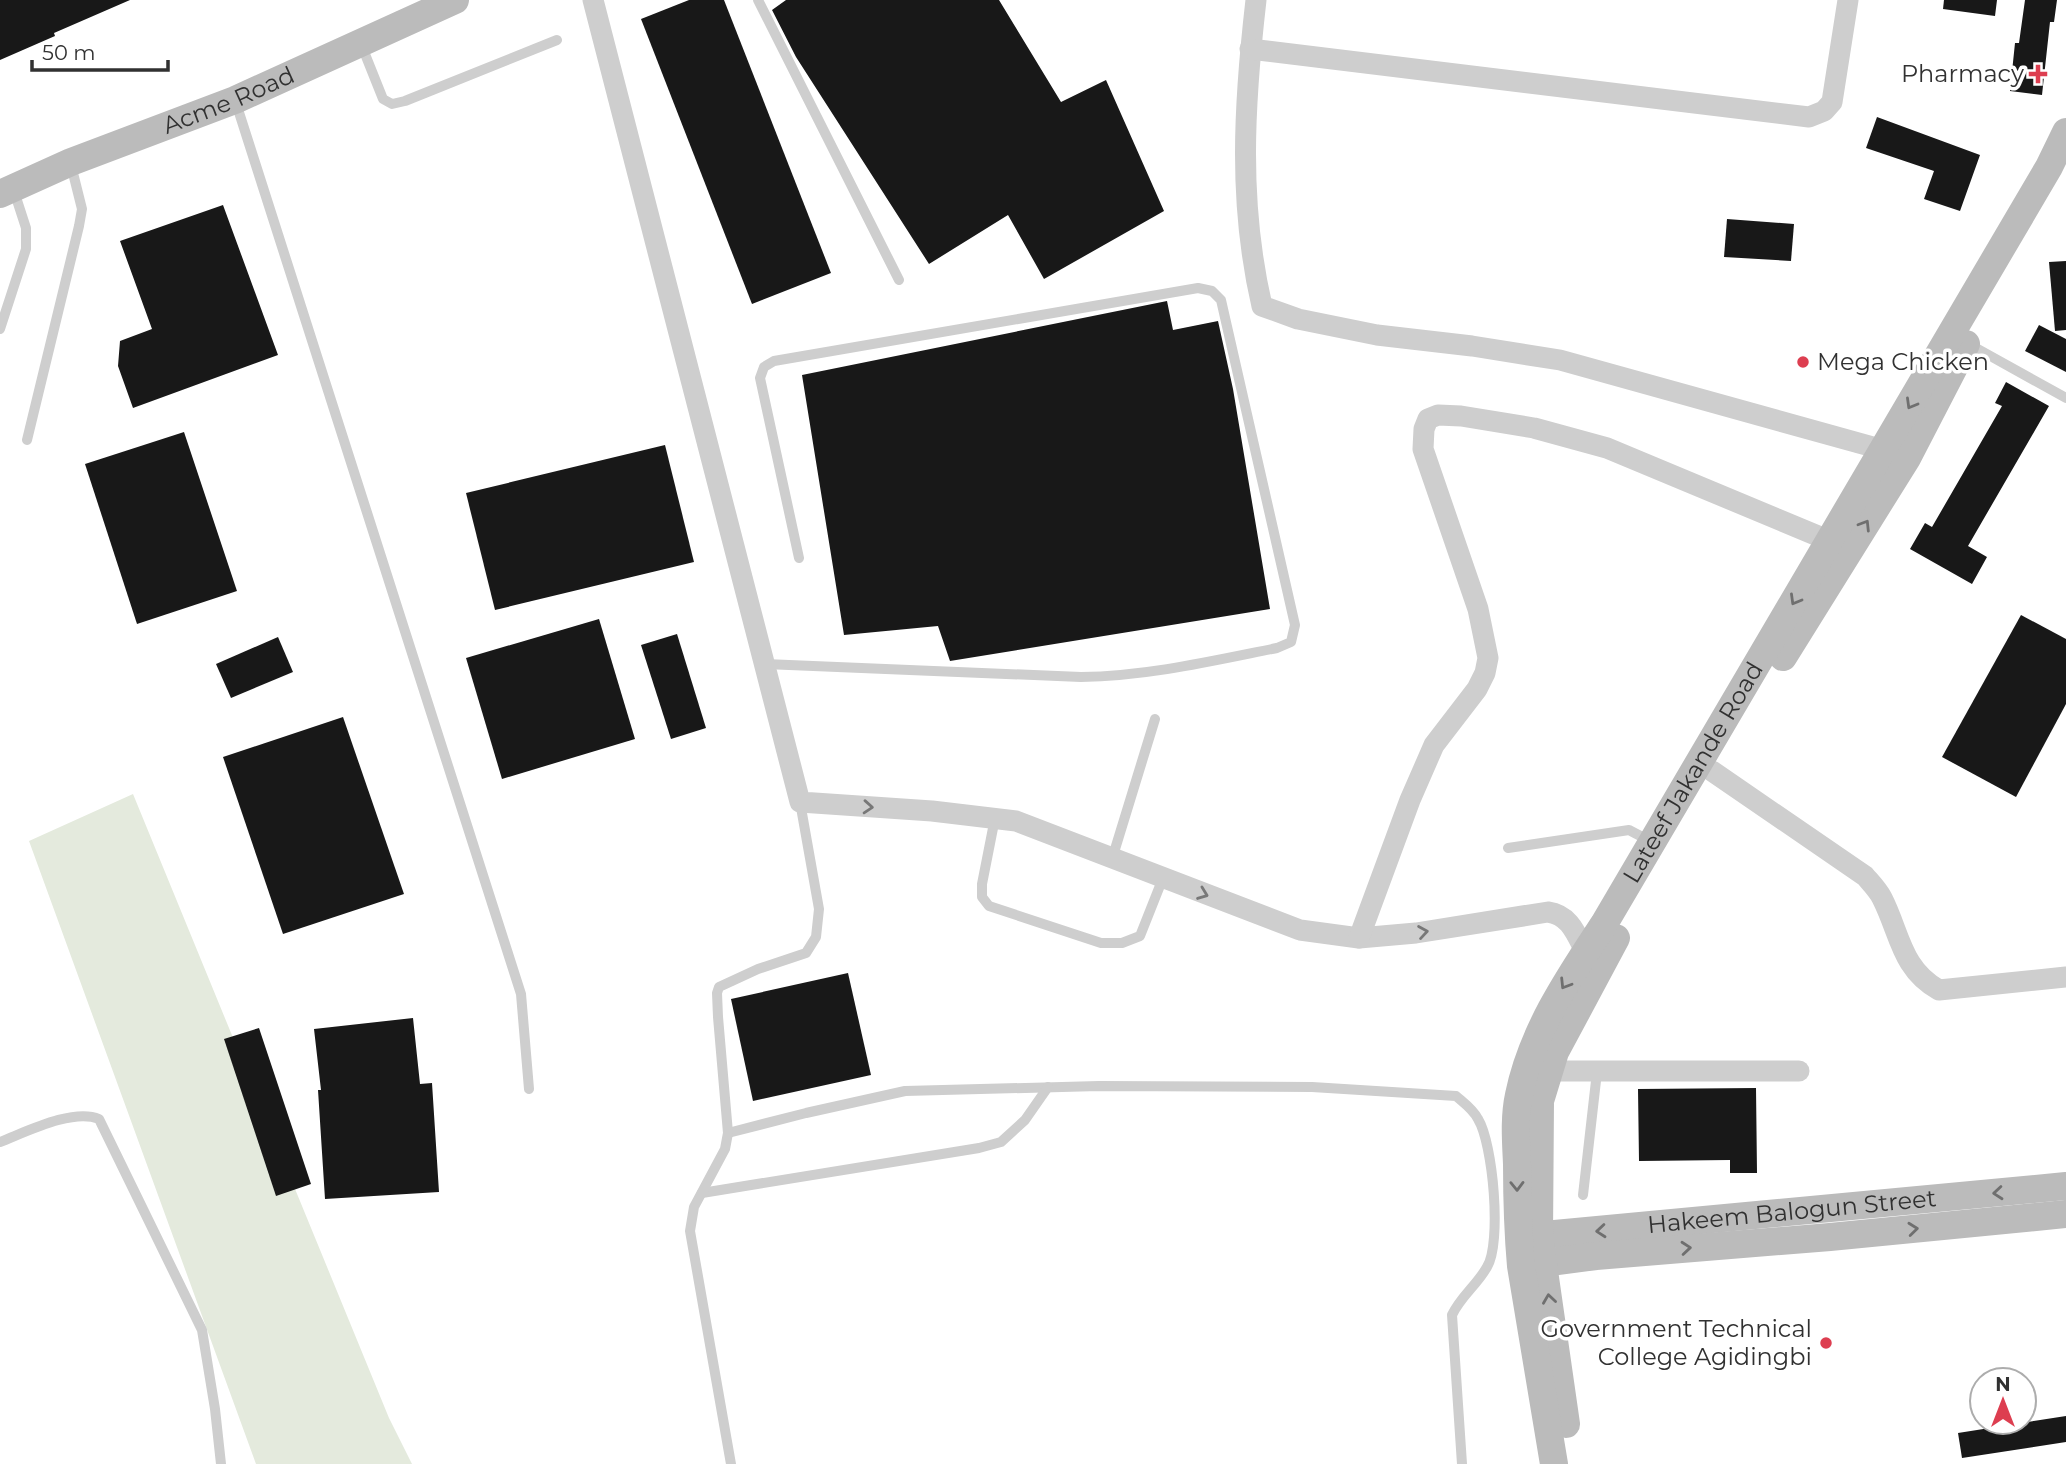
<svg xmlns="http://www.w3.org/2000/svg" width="2066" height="1464" font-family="Montserrat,sans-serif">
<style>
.green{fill:#e4eadd}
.building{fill:#181818}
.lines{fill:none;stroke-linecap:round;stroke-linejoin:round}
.lane{stroke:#cecece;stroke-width:10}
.street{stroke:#cecece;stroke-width:21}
.secondary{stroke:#bbb;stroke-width:28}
.oneway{stroke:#6f6f6f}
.oneway2{stroke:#787878}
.poi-dot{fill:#dd3e50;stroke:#fff;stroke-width:2.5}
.labels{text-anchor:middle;stroke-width:7;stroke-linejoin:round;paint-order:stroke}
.poi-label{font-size:24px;fill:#313131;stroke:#fff;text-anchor:end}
.street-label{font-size:24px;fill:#313131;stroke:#fff}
</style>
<rect width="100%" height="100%" fill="#fff"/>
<polygon class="green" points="133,794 389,1418 412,1464 256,1464 29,841"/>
<g class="building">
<polygon points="0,0 130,0 54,33 55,36 0,60"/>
<polygon points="689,0 724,0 831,273 752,304 641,19"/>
<polygon points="786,0 999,0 1061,102 1106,80 1164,211 1044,279 1008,215 929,264 796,57 772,10"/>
<polygon points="1944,0 1997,0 1995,16 1943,9"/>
<polygon points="2025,0 2057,0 2054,22 2050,22 2042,95 2010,91 2015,43 2019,43"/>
<polygon points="1877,117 1980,155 1960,211 1924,199 1934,171 1866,148"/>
<polygon points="223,205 278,355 133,408 118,366 120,341 152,329 120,241"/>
<polygon points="1727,219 1794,224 1791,261 1724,257"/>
<polygon points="2066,261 2066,330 2055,331 2049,262"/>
<polygon points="1167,301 1173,330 1218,321 1233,389 1270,609 950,661 938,626 844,635 802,375"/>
<polygon points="2039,325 2066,339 2066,372 2025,351"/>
<polygon points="2006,382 2049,406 1968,546 1987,557 1972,584 1910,549 1925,523 1932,527 2002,406 1995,403"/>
<polygon points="184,432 237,591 137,624 85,464"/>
<polygon points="665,445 694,562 495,610 466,493"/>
<polygon points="2021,615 2066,639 2066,704 2016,797 1942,757"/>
<polygon points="599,619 635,739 502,779 466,658"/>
<polygon points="677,634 706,728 671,739 641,645"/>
<polygon points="278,637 293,672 231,698 216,664"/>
<polygon points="343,717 404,894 283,934 223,757"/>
<polygon points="848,973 871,1075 753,1101 731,999"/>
<polygon points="413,1018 420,1084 432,1083 439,1192 325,1199 318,1090 321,1090 314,1029"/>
<polygon points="259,1028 311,1184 276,1196 224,1039"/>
<polygon points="1756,1088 1757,1173 1730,1173 1730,1160 1639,1161 1638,1089"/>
<polygon points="2066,1416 2066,1442 1962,1458 1958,1433"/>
</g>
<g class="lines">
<g class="lane">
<polyline points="758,0 899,280"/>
<polyline points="361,44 383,99 392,104 405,101 557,40"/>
<polyline points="236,103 521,994 529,1089"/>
<polyline points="0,329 26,249 26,228 14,191"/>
<polyline points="1967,343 2066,398"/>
<polyline points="27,440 79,226 82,209 71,165"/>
<path d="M765,664L1081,677C1148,676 1212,661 1277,648L1291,642L1295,625L1221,300L1212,291L1198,288L774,361L764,367L760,378L799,558"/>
<polyline points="995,818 982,884 982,897 989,906 1101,943 1122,943 1140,936 1163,878"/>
<polyline points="1508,848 1629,830 1650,841"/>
<polyline points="1112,859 1155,719"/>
<path d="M728,1133L806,1113L905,1091L1099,1086L1312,1087L1456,1096C1464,1103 1473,1109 1478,1119C1493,1143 1502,1243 1487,1267C1477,1285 1461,1296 1452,1315L1462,1464"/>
<path d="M0,1142C26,1132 73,1108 99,1119L202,1330L215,1409L221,1464"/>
<polyline points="702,1193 979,1148 1001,1142 1025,1120 1048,1087"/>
<polyline points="1583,1195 1597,1072"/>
<polyline points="731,1464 690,1231 694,1207 725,1149 728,1133 718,1017 717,993 719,987 758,969 806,953 816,937 819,909 800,802"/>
</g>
<g class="street">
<path d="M593,0L800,802L932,811L1016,821L1300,930L1359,938L1416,933L1548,912C1570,915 1576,934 1586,953"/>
<path d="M1256,0C1244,104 1238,203 1262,306L1298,319L1377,335L1472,346L1560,360L1884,450"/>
<polyline points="1250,49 1809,117 1824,111 1832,102 1848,0"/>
<path d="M1712,771L1865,876C1871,883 1878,890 1882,898C1900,933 1901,969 1939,990L2066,977"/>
<polyline points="1359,938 1410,800 1434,745 1477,689 1485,673 1488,658 1478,609 1423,449 1424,429 1428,419 1438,415 1461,416 1534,428 1607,448 1830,541"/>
<polyline points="1549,1071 1799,1071"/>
</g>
<g class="secondary">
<path id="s1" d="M0,194L71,162L235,100L455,0"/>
<polyline points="1783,657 1907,458 1966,344"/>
<path id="s2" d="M1522,1237L2066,1186"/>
<polyline points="1527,1265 1596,1256 1830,1237 2066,1214"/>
<polyline points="1566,1424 1539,1236 1540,1101 1555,1052 1616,938"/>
<path id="s3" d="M1554,1464L1521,1266C1518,1232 1517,1198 1517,1164C1516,1141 1514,1118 1519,1095C1532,1031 1569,977 1604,924L2049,167L2066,132"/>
</g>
</g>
<defs><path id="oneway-chevron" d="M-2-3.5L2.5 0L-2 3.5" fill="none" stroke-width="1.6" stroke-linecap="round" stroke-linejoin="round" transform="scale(1.75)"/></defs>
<g class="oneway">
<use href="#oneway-chevron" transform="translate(1911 404) rotate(120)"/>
<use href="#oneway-chevron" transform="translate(1865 525) rotate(-58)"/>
<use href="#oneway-chevron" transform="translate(1795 600) rotate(120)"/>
<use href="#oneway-chevron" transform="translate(1565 984) rotate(122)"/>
<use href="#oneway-chevron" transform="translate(1517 1186) rotate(89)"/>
<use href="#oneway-chevron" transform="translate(1998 1193) rotate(175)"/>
<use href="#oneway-chevron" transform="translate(1913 1229) rotate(-6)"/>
<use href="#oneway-chevron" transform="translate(1601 1231) rotate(175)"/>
<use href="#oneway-chevron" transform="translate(1686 1248) rotate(-5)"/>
<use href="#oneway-chevron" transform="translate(1549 1299) rotate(-98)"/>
</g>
<g class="oneway2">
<use href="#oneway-chevron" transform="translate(868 807) rotate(4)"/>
<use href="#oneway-chevron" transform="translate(1203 894) rotate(21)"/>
<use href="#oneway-chevron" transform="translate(1423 932) rotate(-9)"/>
</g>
<g class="poi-dot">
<path d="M2034.5 63.5h7v7h7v7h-7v7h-7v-7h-7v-7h7z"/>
<circle cx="1803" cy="362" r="7"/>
<circle cx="1826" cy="1343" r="7"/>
</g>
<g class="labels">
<g class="poi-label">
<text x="2024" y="82">Pharmacy</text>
<text x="1817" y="370" text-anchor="start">Mega Chicken</text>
<text x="1812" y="1337">Government Technical<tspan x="1812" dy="28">College Agidingbi</tspan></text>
</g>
<g class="street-label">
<text dy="8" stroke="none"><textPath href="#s1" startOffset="247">Acme Road</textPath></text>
<text dy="8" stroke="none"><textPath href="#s3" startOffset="740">Lateef Jakande Road</textPath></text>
<text dy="8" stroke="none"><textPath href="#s2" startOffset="271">Hakeem Balogun Street</textPath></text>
</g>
</g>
<g transform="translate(2003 1401)"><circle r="33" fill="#ffffff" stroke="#adadad" stroke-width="2"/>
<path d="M0-5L12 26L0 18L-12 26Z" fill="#dd3e50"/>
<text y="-10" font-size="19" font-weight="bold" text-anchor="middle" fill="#313131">N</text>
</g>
<path d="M32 60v10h136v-10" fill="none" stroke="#313131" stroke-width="3.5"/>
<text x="42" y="60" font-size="21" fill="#313131" stroke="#ffffff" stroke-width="5" paint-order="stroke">50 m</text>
</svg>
